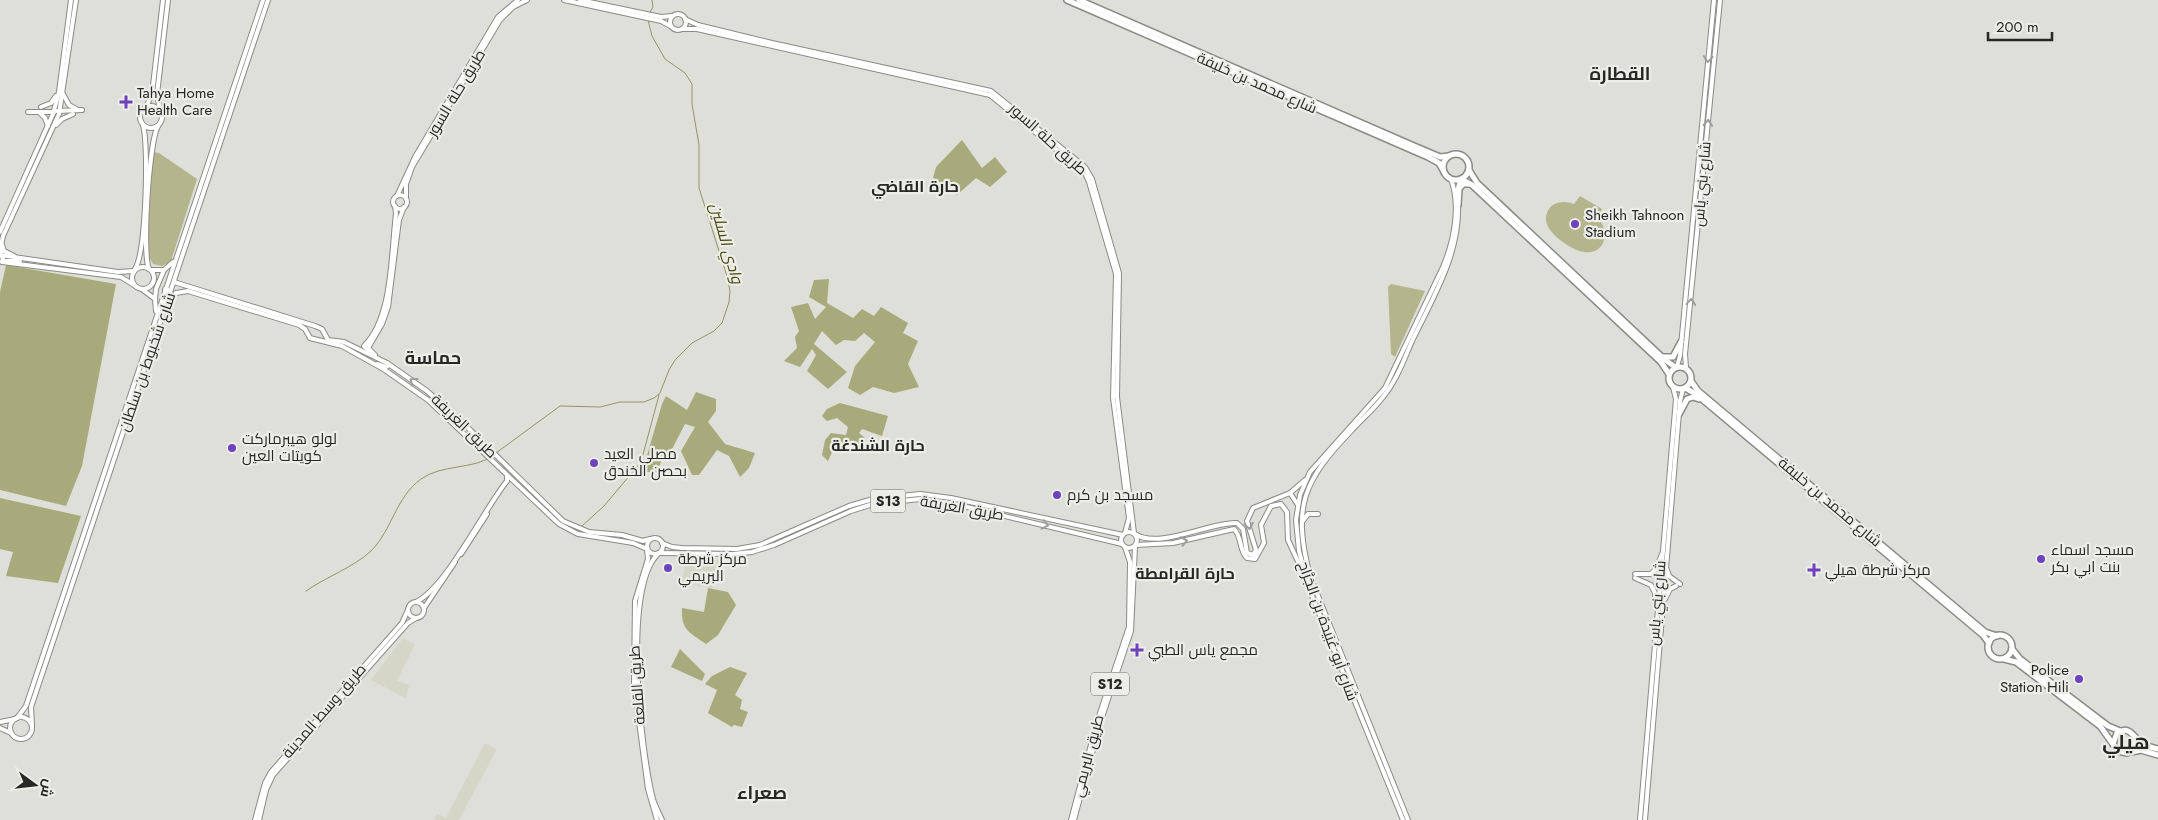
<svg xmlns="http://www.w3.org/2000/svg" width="2158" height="820" font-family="Jost,Cairo,sans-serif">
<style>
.built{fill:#d5d5c8}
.green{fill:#b4b58c}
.forest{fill:#a9aa7b}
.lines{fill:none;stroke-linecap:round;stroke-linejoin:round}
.stream{stroke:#949466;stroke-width:1}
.major-casing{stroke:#8a8b85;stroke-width:6}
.highway-casing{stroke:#8a8b85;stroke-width:8}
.major{stroke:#fff;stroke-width:4}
.highway{stroke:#fff;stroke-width:5}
.oneway{stroke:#9e9e9d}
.poi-dot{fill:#6c43bc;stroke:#ecede6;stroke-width:2}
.labels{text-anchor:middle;stroke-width:4.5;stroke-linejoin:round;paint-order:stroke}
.shield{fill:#ecede6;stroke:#62625f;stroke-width:1}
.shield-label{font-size:14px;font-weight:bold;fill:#272725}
.street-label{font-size:15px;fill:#272725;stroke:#ecede6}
.poi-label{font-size:15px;fill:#272725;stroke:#ecede6;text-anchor:start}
.neighbourhood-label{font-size:16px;font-weight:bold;fill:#272725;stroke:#ecede6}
.water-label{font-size:16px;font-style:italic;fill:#4a4911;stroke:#ecede6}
.quarter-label{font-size:18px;font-weight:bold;fill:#272725;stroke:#ecede6}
.district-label{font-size:20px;font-weight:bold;fill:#272725;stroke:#ecede6}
</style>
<rect width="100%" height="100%" fill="#dfdfd9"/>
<g class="built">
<polygon points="686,558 720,560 712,588 682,583"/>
<polygon points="403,638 415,644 397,681 409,685 406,698 371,680"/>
<polygon points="485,743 497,749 459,820 434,820 437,814 446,818"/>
</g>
<g class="green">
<polygon points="153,152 159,153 197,179 171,261 162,266 153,264 147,253"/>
<path d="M1580,196L1602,209L1598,218C1610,231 1606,255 1584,252C1572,251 1545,232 1546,219C1546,203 1562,199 1574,204Z"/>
<polygon points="1391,284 1425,291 1395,357 1391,354 1388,287"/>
</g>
<g class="forest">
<polygon points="962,140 982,168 995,157 1007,172 990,187 976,178 957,195 933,178 936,167"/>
<polygon points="6,265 116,284 82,466 66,506 0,490 0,292"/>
<polygon points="829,279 827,303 853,318 862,309 874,316 881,307 908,323 903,333 918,341 908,364 919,387 894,393 873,387 860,395 848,388 855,366 875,342 864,333 855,341 844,340 836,345 822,331 814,344 847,372 828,389 807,371 816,355 812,349 800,367 784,361 797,348 795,337 799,331 791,307 808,303 815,319 826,307 809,297 814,280"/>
<polygon points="696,392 716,399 716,411 708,422 725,444 755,453 749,468 740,477 729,456 717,450 699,475 692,475 681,451 695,427 685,424 672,449 664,454 657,472 647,472 646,459 662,404 666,396 687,410"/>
<polygon points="840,403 888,416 882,436 862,429 859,433 865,438 864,447 836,443 828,461 822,455 825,440 831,433 846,435 848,427 837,418 827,421 822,416 827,409"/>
<polygon points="0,498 81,516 58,583 6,576 13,552 0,549"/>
<path d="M708,588L728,592L736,605L718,635L706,644C689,632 681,630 682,608L704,612Z"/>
<polygon points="680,649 705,674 702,681 671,667"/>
<polygon points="730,667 747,673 735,695 742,700 740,709 748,712 742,727 734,725 732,727 708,713 717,690 705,684 712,676"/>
</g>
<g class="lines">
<g class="stream">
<polyline points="649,14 653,7 652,0"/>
<polyline points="496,453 560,406 600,407 620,402 644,402 654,398 660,393 669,370 675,360 692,343 714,331 722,323 729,302 730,291 727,276 699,188 699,145 692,104 692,84 685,73 665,59 652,36 648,20"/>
<polyline points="582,526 604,506 641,462 659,395"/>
<path d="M306,591C326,577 354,567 371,551C392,530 396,497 421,479C442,464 472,470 493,456"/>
</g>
<g class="major-casing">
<g id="major">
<polyline points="564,0 661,21 670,26"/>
<polyline points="580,0 661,17 672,16"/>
<circle cx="678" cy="22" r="8"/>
<polyline points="685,19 698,25 772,43 991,91 1085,167 1092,179 1119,273 1117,397 1134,533"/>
<polyline points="682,29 697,29 990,95 1085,173 1089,182 1116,274 1113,398 1129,518 1125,533"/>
<polyline points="63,94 69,105 78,110"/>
<circle cx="151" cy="117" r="11"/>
<polyline points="41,107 51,103 56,96"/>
<polyline points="146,107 152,94 163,0"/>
<polyline points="160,110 157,94 168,0"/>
<polyline points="57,111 82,110"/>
<polyline points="28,112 54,112"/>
<polyline points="40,113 45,118 48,126"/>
<polyline points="56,125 62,119 73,114"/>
<polyline points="1457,192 1460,180"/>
<circle cx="400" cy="202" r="7"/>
<polyline points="397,196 415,157 498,17 518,0"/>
<polyline points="406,198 406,184 412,167 500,20 513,7 527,0"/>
<polyline points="0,232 53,114 59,92 71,0"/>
<polyline points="2,245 4,251 14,256"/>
<polyline points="0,255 118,272 134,271"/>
<polyline points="2,261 20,261"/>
<polyline points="2,262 121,277 134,285"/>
<polyline points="4,262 0,251 3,236 59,114 76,0"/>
<circle cx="143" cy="278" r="11"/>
<path d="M135,269C146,252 149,146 143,125"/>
<path d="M149,269C142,252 149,142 158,126"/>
<polyline points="151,270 164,270 173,262"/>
<polyline points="174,282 315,326 322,329 328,340 344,342 387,363 427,391 463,423 563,521 589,532 622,535 643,541 650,539"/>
<polyline points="143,290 155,299 156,311"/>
<polyline points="155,299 156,289 164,270"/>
<polyline points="169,303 176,293 188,291 299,325 305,329 310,338 342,346 385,370 428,400 559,524 578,534 633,543 647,549"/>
<polyline points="163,311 168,290 165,289"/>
<path d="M368,350L364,346C393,318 391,253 396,214L395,206"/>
<polyline points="375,355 368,348 382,324 388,307 399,220 404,207"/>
<polyline points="377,364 386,367 389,365"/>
<polyline points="1677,366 1680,356 1714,0"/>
<polyline points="1686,368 1685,354 1720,0"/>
<polyline points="1290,493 1298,505"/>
<polyline points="1302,522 1308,514 1318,514"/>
<circle cx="1129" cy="540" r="8"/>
<path d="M1135,534C1158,550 1213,521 1237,523L1243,529L1247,553L1253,555L1256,550L1247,521L1253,508L1290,493L1305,480"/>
<circle cx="655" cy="546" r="8"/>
<polyline points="662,543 672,547 682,548 737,549 760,545 849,506 873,499 920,494 951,498 1123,535"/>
<path d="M1136,545L1173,543L1234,529C1242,536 1239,551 1247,558L1255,559L1264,543L1261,525L1271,506L1281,504L1287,512L1288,540L1301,568"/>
<polyline points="647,550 648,559 635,601 634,684 648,789 657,820"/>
<polyline points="659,553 733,554 752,552 774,545 851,511 873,504 920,499 950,503 1122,544"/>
<polyline points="461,554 487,514"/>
<path d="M658,554C622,588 641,752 653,799C655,806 659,813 662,820"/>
<polyline points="1667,570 1669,576 1680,584"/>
<polyline points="1635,574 1651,574 1656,569 1662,554"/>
<polyline points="1635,578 1651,585 1655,593 1656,606"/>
<polyline points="1665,599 1670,589 1676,586"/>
<circle cx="416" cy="610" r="8"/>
<path d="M416,602C446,588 484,509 507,481V475"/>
<polyline points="424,608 455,562"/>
<circle cx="21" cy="728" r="11"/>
<polyline points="17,718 26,706 263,0"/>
<polyline points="0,722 15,719"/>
<polyline points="32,725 31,707 268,0"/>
<polyline points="0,728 11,733"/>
<polyline points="255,820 265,783 271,772 402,623 408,610"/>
<polyline points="259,820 266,790 273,775 408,623 416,618"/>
<polyline points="1071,820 1097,722 1129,627 1130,562 1125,547"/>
<polyline points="1074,820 1101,720 1131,631 1135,547"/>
<path d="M1403,820L1310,591L1299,551L1296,520L1300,495L1310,472L1385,388L1443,267C1454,241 1461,206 1451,179"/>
<path d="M1408,820L1310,576C1292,506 1303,481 1352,430C1362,419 1374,409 1383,397C1397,380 1404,359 1413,339C1434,296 1460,253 1458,204"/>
<polyline points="1640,820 1676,399 1673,387"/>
<polyline points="1645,820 1680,401 1683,389"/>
</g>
</g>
<g class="highway-casing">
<g id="highway">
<polyline points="1067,0 1428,157 1439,163 1443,170"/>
<polyline points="1079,0 1414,146 1440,157 1449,156"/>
<circle cx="1456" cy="167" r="13"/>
<polyline points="1469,170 1477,183 1664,359 1675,367"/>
<polyline points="1461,179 1472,185 1661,362 1669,374"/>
<polyline points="1458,205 1459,189 1463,184 1470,184"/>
<polyline points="1662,357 1673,357 1681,342"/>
<circle cx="1680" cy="378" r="11"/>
<polyline points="1691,381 1698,391 1985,632 1997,636"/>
<polyline points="1685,388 1696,394 1983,635 1989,643"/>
<polyline points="1679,414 1687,399 1693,397 1699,399"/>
<circle cx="2000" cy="647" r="12"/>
<polyline points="2012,649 2020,659 2108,726 2120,731"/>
<polyline points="2004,659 2016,662 2100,726 2113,744"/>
<path d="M2136,738L2135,747L2127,753L2118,751L2113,744L2117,733C2131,725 2132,737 2142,743C2146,746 2153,748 2158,749"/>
<polyline points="2131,752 2141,750 2158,755"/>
</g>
</g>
<use href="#major" class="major"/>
<use href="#highway" class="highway"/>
</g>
<defs><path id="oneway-chevron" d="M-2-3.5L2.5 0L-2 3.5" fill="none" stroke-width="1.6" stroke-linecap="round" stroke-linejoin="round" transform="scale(1.25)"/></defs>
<g class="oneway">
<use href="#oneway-chevron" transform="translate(1708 59) rotate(95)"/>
<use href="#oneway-chevron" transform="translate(1708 123) rotate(-85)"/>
<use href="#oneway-chevron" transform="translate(1691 302) rotate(-85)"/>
<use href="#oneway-chevron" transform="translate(413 381) rotate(-144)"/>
<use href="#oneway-chevron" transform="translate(1045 525) rotate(13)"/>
<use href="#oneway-chevron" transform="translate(1249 526) rotate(80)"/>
<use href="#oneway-chevron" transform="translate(1184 541) rotate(-12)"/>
</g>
<g class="poi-dot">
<path d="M123.5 94.5h5v5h5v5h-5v5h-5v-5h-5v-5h5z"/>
<circle cx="1575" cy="224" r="5"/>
<circle cx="232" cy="448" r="5"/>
<circle cx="594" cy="463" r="5"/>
<circle cx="1057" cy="495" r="5"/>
<circle cx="2041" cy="559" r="5"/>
<circle cx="668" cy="568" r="5"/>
<path d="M1811.5 562.5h5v5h5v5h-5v5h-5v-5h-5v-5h5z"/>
<path d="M1134.5 642.5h5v5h5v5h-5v5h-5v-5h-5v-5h5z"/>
<circle cx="2079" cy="679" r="5"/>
</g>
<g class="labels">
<g class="shield">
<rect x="870.5" y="489.5" width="35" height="23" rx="4"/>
<rect x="1091" y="672.5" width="38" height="23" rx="4"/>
</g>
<g class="shield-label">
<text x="888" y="506">S13</text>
<text x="1110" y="689">S12</text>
</g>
<g class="street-label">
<text transform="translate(1257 83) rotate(24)" y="5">شارع محمد بن خليفة</text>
<text transform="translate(456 93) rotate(-59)" y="5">طريق حلة السور</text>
<text transform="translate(1048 139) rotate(42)" y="5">طريق حلة السور</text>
<text transform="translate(1702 184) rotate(-85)" y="5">شارع بني ياس</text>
<text transform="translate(147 362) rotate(-71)" y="5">شارع شخبوط بن سلطان</text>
<text transform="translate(464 426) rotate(44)" y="5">طريق الغريفة</text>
<text transform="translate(1830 502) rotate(40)" y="5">شارع محمد بن خليفة</text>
<text transform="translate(962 508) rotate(10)" y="5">طريق الغريفة</text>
<text transform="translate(1657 603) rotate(-85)" y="5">شارع بني ياس</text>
<text transform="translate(1328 631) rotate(70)" y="5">شارع أبو عُبَيدة بن الجَرَّاح</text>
<text transform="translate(637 685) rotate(-94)" y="5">طريق القلعة</text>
<text transform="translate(324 711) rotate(-49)" y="5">طريق وسط المدينة</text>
<text transform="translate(1088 756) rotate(-75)" y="5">طريق البريمي</text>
</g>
<g class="poi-label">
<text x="137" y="98">Tahya Home<tspan x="137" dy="17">Health Care</tspan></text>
<text x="1585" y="220">Sheikh Tahnoon<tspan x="1585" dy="17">Stadium</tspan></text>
<text x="242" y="444">لولو هيبرماركت<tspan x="242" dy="17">كويتات العين</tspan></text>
<text x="604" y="459">مصلى العيد<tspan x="604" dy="17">بحصن الخندق</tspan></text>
<text x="1067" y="500">مسجد بن كرم</text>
<text x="2051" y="555">مسجد اسماء<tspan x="2051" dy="17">بنت ابي بكر</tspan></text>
<text x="678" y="564">مركز شرطة<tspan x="678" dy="17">البريمي</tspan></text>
<text x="1825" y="575">مركز شرطة هيلي</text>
<text x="1148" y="655">مجمع ياس الطبي</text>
<text x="2069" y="675" text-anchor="end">Police<tspan x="2069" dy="17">Station Hili</tspan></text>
</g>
<g class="neighbourhood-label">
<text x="915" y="192">حارة القاضي</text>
<text x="878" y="451">حارة الشندغة</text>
<text x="1185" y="579">حارة القرامطة</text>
</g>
<g class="water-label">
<text transform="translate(727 243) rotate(74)" y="6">وادي السلين</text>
</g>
<g class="quarter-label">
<text x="1620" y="80">القطارة</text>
<text x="433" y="364">حماسة</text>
<text x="762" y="799">صعراء</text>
</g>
<g class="district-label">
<text x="2126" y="749">هيلي</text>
</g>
</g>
<g transform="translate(35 785) rotate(105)" stroke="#ecede6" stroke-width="4" paint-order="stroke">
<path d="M0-4L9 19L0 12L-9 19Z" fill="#272725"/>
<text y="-8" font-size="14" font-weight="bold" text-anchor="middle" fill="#272725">ش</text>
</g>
<path d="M1988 32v8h64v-8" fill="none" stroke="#272725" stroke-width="2.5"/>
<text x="1996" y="32" font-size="15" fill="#272725" stroke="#ecede6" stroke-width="4" paint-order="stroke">200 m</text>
</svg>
